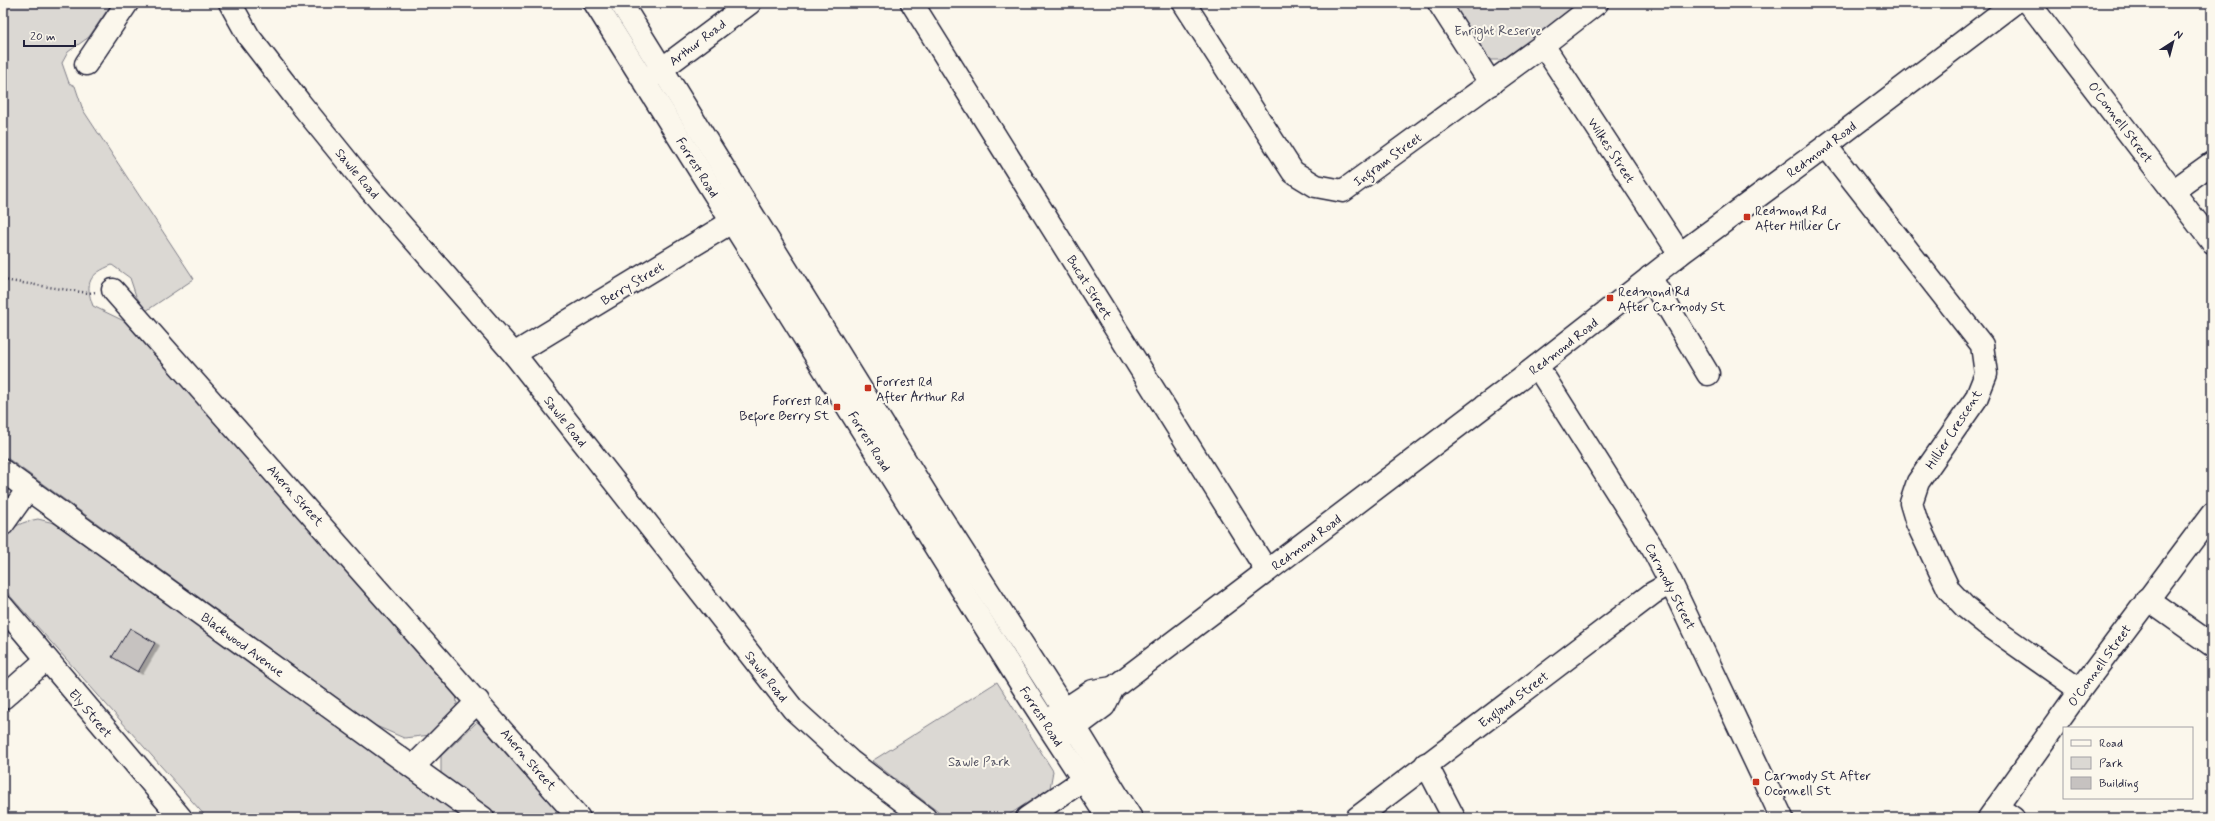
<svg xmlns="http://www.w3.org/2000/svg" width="2215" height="821" font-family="Mynerve,sans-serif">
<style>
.green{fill:#dbd8d3;stroke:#7e7d87}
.building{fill:#c6c2c0;stroke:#22223b;filter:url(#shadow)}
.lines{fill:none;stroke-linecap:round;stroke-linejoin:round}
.minor-casing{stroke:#22223b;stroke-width:25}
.major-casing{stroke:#22223b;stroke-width:25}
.path{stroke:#22223b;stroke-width:2.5;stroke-dasharray:1 3;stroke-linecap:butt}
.minor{stroke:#fbf7ec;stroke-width:22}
.major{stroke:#fbf7ec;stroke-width:22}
.poi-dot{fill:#c8321e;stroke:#fbf7ec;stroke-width:1.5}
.labels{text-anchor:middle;stroke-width:4;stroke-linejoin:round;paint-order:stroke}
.park-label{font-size:13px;fill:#505061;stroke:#fbf7ec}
.street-label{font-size:13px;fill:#22223b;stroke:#fbf7ec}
.poi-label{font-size:13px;fill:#22223b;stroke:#fbf7ec;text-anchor:start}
</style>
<defs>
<filter id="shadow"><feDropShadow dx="4.5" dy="2.5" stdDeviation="0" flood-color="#0004"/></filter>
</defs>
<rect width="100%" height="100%" fill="#fbf7ec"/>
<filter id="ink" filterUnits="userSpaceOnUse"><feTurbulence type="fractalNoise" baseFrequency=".025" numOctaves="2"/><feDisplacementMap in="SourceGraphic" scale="8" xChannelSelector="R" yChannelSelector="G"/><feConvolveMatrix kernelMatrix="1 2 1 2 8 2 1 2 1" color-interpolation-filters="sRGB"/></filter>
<g filter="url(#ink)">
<g class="green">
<path d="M3,3H112L89,37L68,52L62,63L69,83L75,86L83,110L194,279L146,311L136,296L130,278L112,265C90,274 84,282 93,306L124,321L449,683L456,693L457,704L452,716L431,735L404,738L376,726L3,455Z"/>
<polygon points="1448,3 1578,3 1505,60 1490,60 1479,52"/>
<path d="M38,519L54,523L466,818H207L4,589C2,583 3,574 3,568C3,537 5,525 38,519Z"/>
<polygon points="997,682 1053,771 1050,788 1004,818 946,818 872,761"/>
<polygon points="477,722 487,728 565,818 493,818 453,789 441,773 441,756"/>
</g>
<polygon class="building" points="130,628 155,643 138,672 112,657"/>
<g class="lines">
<g class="minor-casing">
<g id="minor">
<polyline points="230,3 249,37 300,103 368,187 514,354 793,709 850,761 925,818"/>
<polyline points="912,3 1267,571"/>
<polyline points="1184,3 1293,172 1316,186 1343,191 1543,45 1597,3"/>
<polyline points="1439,3 1491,84"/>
<polyline points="2029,3 2212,242"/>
<polyline points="1543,45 1680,254"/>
<polyline points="86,64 127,3"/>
<polyline points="647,80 750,3"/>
<polyline points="1826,146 1982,345 1986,374 1976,399 1918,482 1911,503 1917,523 1949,590 1965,607 1985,623 2080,690"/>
<polyline points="2173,191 2212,163"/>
<polyline points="1650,277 1708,374"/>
<polyline points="113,290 579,818"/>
<polyline points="514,354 748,212"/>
<polyline points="1537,366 1653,549 1671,583 1782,818"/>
<polyline points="3,471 483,818"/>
<polyline points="3,524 28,489"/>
<polyline points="2147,599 2212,645"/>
<polyline points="3,607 181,818"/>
<polyline points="3,698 46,660"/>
<polyline points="1049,720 1093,691 1113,688"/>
<polyline points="1060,739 1104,706 1113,688 1537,366 1680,254 1826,146 2014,3"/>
<polyline points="1426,764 1454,818"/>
<polyline points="413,767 478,701"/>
<polyline points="1997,807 2013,818"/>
<polyline points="1027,818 1099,769"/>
<polyline points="1357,818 1653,593 1671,583"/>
<polyline points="1989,818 2080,690 2212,514"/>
</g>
</g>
<g class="major-casing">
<g id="major">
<polyline points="595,3 1028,695 1108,818"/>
<polyline points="621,3 931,502 1071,720 1131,818"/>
</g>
</g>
<polyline class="path" points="3,280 88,293 96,292"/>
<use href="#minor" class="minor"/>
<use href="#major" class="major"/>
</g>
</g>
<g class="poi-dot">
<rect x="1743" y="213" width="8" height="8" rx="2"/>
<rect x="1606" y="294" width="8" height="8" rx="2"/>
<rect x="864" y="384" width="8" height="8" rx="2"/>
<rect x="833" y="403" width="8" height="8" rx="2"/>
<rect x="1752" y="778" width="8" height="8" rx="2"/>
</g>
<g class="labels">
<g class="park-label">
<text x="1498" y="35">Enright Reserve</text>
<text x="979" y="766">Sawle Park</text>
</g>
<g class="street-label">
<text transform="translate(697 42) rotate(-37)" y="5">Arthur Road</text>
<text transform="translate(2121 122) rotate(53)" y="5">O'Connell Street</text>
<text transform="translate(1821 149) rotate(-37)" y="5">Redmond Road</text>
<text transform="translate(1612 150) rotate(57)" y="5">Wilkes Street</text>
<text transform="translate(1387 159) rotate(-36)" y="5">Ingram Street</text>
<text transform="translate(698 167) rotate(58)" y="5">Forrest Road</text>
<text transform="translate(358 173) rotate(50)" y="5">Sawle Road</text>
<text transform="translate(632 283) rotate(-31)" y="5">Berry Street</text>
<text transform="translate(1090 287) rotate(58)" y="5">Bucat Street</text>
<text transform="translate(1563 346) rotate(-38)" y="5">Redmond Road</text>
<text transform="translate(566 421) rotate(52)" y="5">Sawle Road</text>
<text transform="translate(1953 429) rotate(-57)" y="5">Hillier Crescent</text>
<text transform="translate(870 441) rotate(58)" y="5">Forrest Road</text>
<text transform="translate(296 495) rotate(48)" y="5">Ahern Street</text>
<text transform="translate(1306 542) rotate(-37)" y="5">Redmond Road</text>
<text transform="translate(1671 586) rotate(63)" y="5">Carmody Street</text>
<text transform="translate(243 644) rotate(36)" y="5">Blackwood Avenue</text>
<text transform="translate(2099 665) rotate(-54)" y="5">O'Connell Street</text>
<text transform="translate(767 676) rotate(52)" y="5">Sawle Road</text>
<text transform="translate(1513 699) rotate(-37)" y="5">England Street</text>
<text transform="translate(91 713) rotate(50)" y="5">Ely Street</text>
<text transform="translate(1042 716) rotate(57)" y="5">Forrest Road</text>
<text transform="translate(529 759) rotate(49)" y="5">Ahern Street</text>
</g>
<g class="poi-label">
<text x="1755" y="215">Redmond Rd<tspan x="1755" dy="15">After Hillier Cr</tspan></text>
<text x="1618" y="296">Redmond Rd<tspan x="1618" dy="15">After Carmody St</tspan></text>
<text x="876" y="386">Forrest Rd<tspan x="876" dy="15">After Arthur Rd</tspan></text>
<text x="829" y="405" text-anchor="end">Forrest Rd<tspan x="829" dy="15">Before Berry St</tspan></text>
<text x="1764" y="780">Carmody St After<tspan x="1764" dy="15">Oconnell St</tspan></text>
</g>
</g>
<rect width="2215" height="821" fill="none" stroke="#fbf7ec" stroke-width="16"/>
<rect x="8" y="8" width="2199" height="805" fill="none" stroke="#22223b" stroke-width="1.5" filter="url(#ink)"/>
<rect x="2063" y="727" width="130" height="72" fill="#fbf7ec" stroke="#a4a2a5"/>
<rect x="2071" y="740" width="20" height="6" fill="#fbf7ec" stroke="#a4a2a5"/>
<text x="2099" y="747" font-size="12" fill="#22223b">Road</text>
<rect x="2071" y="757" width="20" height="12" fill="#dbd8d3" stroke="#a4a2a5"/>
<text x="2099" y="767" font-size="12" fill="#22223b">Park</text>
<rect x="2071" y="777" width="20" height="12" fill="#c6c2c0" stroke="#a4a2a5"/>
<text x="2099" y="787" font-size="12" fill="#22223b">Building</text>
<g transform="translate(2173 42) rotate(36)" stroke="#fbf7ec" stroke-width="3" paint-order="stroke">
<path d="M0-3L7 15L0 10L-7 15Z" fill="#22223b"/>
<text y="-6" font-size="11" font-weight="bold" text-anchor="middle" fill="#22223b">N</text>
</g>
<path d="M24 40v6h51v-6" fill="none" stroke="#22223b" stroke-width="2"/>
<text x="30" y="40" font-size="12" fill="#22223b" stroke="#fbf7ec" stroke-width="3" paint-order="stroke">20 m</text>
</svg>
